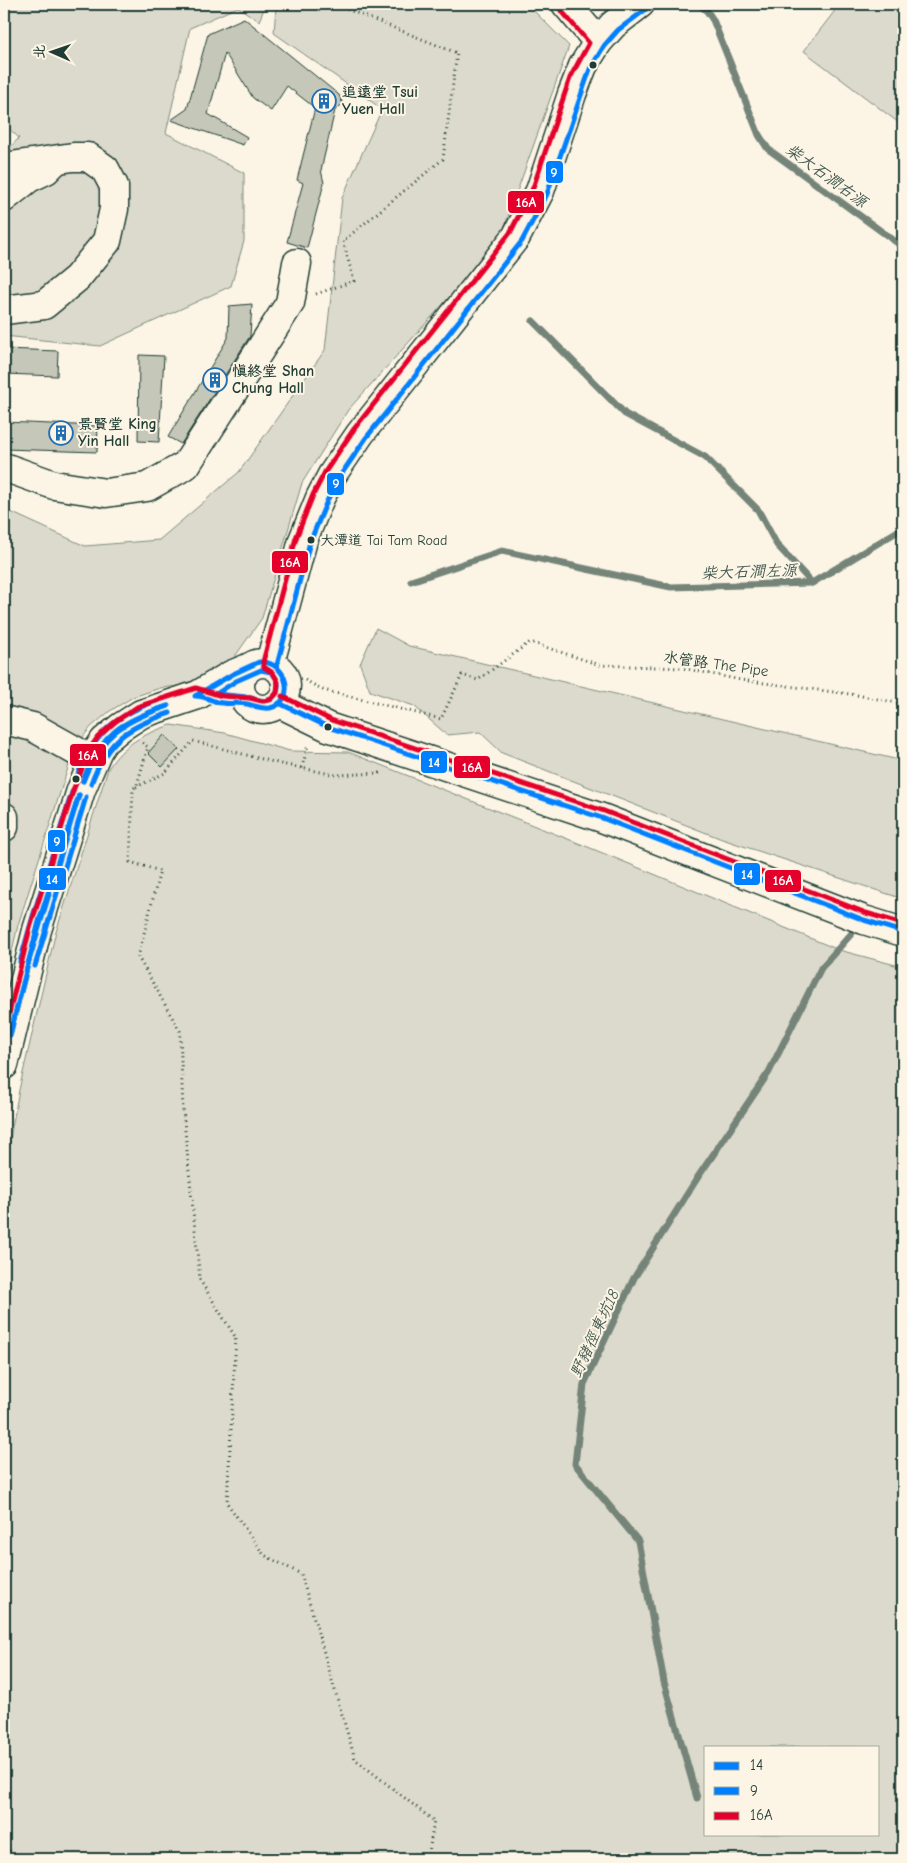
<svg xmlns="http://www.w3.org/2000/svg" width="907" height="1863" font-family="'Comic Neue','LXGW WenKai TC',sans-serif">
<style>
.green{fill:#dcdacc;stroke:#7e8c80;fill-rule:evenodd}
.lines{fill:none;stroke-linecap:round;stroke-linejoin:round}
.stream{stroke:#758479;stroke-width:7}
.building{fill:#c5c7b9;stroke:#1f3d34}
.minor-casing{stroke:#1f3d34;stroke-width:31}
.major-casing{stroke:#1f3d34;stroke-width:31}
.path{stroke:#1f3d34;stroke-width:3;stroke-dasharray:1 4;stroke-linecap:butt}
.minor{stroke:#fcf5e5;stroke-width:28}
.major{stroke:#fcf5e5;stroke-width:28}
.bus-1-casing{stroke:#fcf5e5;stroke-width:9}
.bus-2-casing{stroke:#fcf5e5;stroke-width:9}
.bus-3-casing{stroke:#fcf5e5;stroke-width:9}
.bus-1{stroke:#0080ff;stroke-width:5}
.bus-2{stroke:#0080ff;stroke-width:5}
.bus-3{stroke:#e4002b;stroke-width:5}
.bus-dot{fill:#1f3d34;stroke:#fcf5e5;stroke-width:2}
.labels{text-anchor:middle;stroke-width:4;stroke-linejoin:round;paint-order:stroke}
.bus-label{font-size:14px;fill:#1f3d34;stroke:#fcf5e5;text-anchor:start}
.poi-label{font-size:15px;font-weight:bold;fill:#1f3d34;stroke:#fcf5e5;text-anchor:start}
.street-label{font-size:15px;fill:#1f3d34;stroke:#fcf5e5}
.water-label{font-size:16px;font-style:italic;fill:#435a51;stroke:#fcf5e5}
.line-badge{stroke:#fcf5e5;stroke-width:2}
.badge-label{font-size:14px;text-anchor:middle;font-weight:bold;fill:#fff}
</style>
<rect width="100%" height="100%" fill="#fcf5e5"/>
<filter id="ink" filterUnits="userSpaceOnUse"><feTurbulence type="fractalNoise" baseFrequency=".02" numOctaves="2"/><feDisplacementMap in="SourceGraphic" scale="10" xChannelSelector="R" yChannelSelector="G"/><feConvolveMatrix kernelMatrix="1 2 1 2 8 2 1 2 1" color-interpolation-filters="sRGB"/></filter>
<g filter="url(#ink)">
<g class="green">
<polygon points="4,4 266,4 259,21 238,7 190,28 166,133 244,173 244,241 231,286 100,346 4,336 4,154 19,138 4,124"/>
<polygon points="305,4 527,4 569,46 499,242 348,410 302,483 262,618 217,682 160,688 133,697 110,711 91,727 82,738 73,752 18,925 4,986 4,509 85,546 159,540 239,472 325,350 342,198 382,109 274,33 276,6"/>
<polygon points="840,4 903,4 903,126 804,51"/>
<polygon points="376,628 409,646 903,761 903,899 722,839 502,753 480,732 447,735 414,706 370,691 360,664"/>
<path d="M171,725L225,733L290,751L348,752L583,845L839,950L903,967V1859H4V1171L19,1090L55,935L108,769C123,744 144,734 171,725ZM706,1747H878V1834H706Z"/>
</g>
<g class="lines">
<g class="stream">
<polyline points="699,4 707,11 713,20 759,135 768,149 903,247"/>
<polyline points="533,321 625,414 705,457 758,510 777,545 812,583"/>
<polyline points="411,581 502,551 671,587 812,583 903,528"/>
<polyline points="697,1798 664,1682 638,1541 575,1464 584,1384 634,1278 698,1177 769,1072 821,968 860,924"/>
</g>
</g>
<g class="building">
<polygon points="244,18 339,95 343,104 335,110 321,170 324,183 307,248 287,242 303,183 297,180 315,108 287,86 271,111 253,98 225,53 208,114 247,137 243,145 171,120 187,109 208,34"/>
<polygon points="252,304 250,336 181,444 168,437 228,338 229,306"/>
<polygon points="4,349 58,351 57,376 4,374"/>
<polygon points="139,355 164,356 159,442 138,441"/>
<polygon points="4,422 98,426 97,452 4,449"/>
<polygon points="164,735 179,749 162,767 148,753"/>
</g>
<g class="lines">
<g class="minor-casing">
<g id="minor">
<polyline points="566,4 598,42"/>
<polyline points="4,167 73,157 88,157 105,169 114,186 114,209 107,241 77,278 44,305 4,310"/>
<polyline points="4,198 29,178 46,170 53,163"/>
<polyline points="4,467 54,485 106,493 147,487 186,465 290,303 297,263"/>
<polyline points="270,663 303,540 320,498 332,475 360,434 516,237 540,191 572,94 583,66 598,42 613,25 640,4"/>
<polyline points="4,720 33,727 92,760"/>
<polyline points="4,817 4,827"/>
</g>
</g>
<g class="major-casing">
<g id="major">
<circle cx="263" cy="686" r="23"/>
<polyline points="279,703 328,727 602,818 864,920 903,932"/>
<polyline points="4,1065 37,930 81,790 98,750 104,741 121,727 141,714 198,695 231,675 248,668"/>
</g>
</g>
<g class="path">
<polyline points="316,294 354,281 343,241 443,159 457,53 334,4"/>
<polyline points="305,680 323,690 441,719 462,675 478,680 530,642 600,665 682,668 741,680 857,695 903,704"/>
<polyline points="142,743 148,747 137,785 133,789 130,862 160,871 138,957 180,1031 183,1111 200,1280 236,1338 227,1503 264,1555 301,1574 355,1759 434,1821 428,1859"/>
<polyline points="302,768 308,745"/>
<polyline points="136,787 165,773 193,741 281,764 336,775 381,773"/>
<polyline points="4,1842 15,1859"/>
</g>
<use href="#minor" class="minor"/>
<use href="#major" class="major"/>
<g class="bus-1-casing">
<g id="bus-1">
<path d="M259,662C288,660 297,702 270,708C262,709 255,706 247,704C237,702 227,705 217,702C209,699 203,696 195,696L233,674Z"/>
<polyline points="279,703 328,727 602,818 864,920 903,932"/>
<path d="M83,781C101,734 121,721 168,706"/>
<path d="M83,781C101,735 122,721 168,706"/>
<polyline points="28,964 40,918 79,795"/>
<polyline points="28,964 79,795"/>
<polyline points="10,1035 28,964"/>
<polyline points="10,1035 28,964"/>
</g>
</g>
<g class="bus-2-casing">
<g id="bus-2">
<polyline points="277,665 310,542 327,501 338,479 366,438 522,241 547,194 590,69 604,46 618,30 645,10"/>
<path d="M261,670L271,672C280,680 281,690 272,699L264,701L247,697L216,694L236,681Z"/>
<path d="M76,779C95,730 117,714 165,698"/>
<path d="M91,784C107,740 127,727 170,713"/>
<polyline points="20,962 33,916 72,792"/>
<polyline points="35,966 86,797"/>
</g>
</g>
<g class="bus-3-casing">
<g id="bus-3">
<polyline points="282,696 331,720 604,811 866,913 903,924"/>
<polyline points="4,1034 30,928 74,788 91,747 98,737 116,721 137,707 196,688 222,696 250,698 262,701 270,700 277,693 278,682 273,673 264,667 263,662 296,538 313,495 325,472 354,429 510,233 533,188 570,78 589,43 560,9"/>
</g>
</g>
<use href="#bus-1" class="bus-1"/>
<use href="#bus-2" class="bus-2"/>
<use href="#bus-3" class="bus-3"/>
</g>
</g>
<defs>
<g id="building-ring" transform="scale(1.25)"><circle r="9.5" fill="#fcf5e5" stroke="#1f6fb2" stroke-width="1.5"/><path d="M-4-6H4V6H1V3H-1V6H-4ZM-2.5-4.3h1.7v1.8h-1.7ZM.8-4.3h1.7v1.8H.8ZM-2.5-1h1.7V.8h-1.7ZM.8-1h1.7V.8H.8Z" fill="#1f6fb2"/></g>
</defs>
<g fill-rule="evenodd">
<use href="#building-ring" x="324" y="101"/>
<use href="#building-ring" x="215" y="380"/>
<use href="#building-ring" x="61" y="433"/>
</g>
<g class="bus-dot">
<circle cx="593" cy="65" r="4.5"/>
<circle cx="311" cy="540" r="4.5"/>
<circle cx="328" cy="727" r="4.5"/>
<circle cx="76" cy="779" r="4.5"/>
</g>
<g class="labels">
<g class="bus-label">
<text x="320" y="545">大潭道 Tai Tam Road</text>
</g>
<g class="poi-label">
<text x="342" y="97">追遠堂 Tsui<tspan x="342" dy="17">Yuen Hall</tspan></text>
<text x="232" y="376">慎終堂 Shan<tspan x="232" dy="17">Chung Hall</tspan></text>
<text x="78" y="429">景賢堂 King<tspan x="78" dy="17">Yin Hall</tspan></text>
</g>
<g class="street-label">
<text transform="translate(716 664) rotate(8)" y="5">水管路 The Pipe</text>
</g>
<g class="water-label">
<text transform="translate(827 175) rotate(36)" y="6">柴大石澗右源</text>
<text transform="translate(749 571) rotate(-2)" y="6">柴大石澗左源</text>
<text transform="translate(594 1333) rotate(-65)" y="6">野豬徑東坑18</text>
</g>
</g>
<g class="line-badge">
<rect x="545" y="160" width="19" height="24" rx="5" fill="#0080ff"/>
<rect x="507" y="190" width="38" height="24" rx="5" fill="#e4002b"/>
<rect x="326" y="472" width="19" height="24" rx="5" fill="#0080ff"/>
<rect x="271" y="550" width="38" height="24" rx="5" fill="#e4002b"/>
<rect x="69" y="743" width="38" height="24" rx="5" fill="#e4002b"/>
<rect x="420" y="750" width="28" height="24" rx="5" fill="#0080ff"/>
<rect x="453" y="755" width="38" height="24" rx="5" fill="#e4002b"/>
<rect x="47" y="829" width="19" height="24" rx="5" fill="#0080ff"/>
<rect x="733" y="862" width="28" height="24" rx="5" fill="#0080ff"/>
<rect x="38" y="867" width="29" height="24" rx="5" fill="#0080ff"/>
<rect x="764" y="869" width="38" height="24" rx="5" fill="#e4002b"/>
</g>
<g class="badge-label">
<text x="554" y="177">9</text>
<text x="526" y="207">16A</text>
<text x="336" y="488">9</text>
<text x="290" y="567">16A</text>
<text x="88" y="760">16A</text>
<text x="434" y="767">14</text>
<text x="472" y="772">16A</text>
<text x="57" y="846">9</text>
<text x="747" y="879">14</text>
<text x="52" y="884">14</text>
<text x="783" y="885">16A</text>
</g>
<rect width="907" height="1863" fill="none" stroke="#fcf5e5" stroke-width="20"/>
<rect x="10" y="10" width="887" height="1843" fill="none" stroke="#1f3d34" stroke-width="2" filter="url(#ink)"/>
<rect x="704" y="1746" width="175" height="90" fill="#fcf5e5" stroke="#a4ab9e"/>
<rect x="714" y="1762" width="25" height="8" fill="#0080ff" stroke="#a4ab9e"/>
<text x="750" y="1770" font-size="15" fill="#1f3d34">14</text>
<rect x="714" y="1787" width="25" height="8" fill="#0080ff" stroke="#a4ab9e"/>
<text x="750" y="1796" font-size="15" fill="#1f3d34">9</text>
<rect x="714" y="1812" width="25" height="8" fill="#e4002b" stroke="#a4ab9e"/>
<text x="750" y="1820" font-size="15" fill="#1f3d34">16A</text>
<g transform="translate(52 52) rotate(272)" stroke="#fcf5e5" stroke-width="4" paint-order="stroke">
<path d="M0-4L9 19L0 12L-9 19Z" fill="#1f3d34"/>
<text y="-8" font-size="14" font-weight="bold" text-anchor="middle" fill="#1f3d34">北</text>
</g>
</svg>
